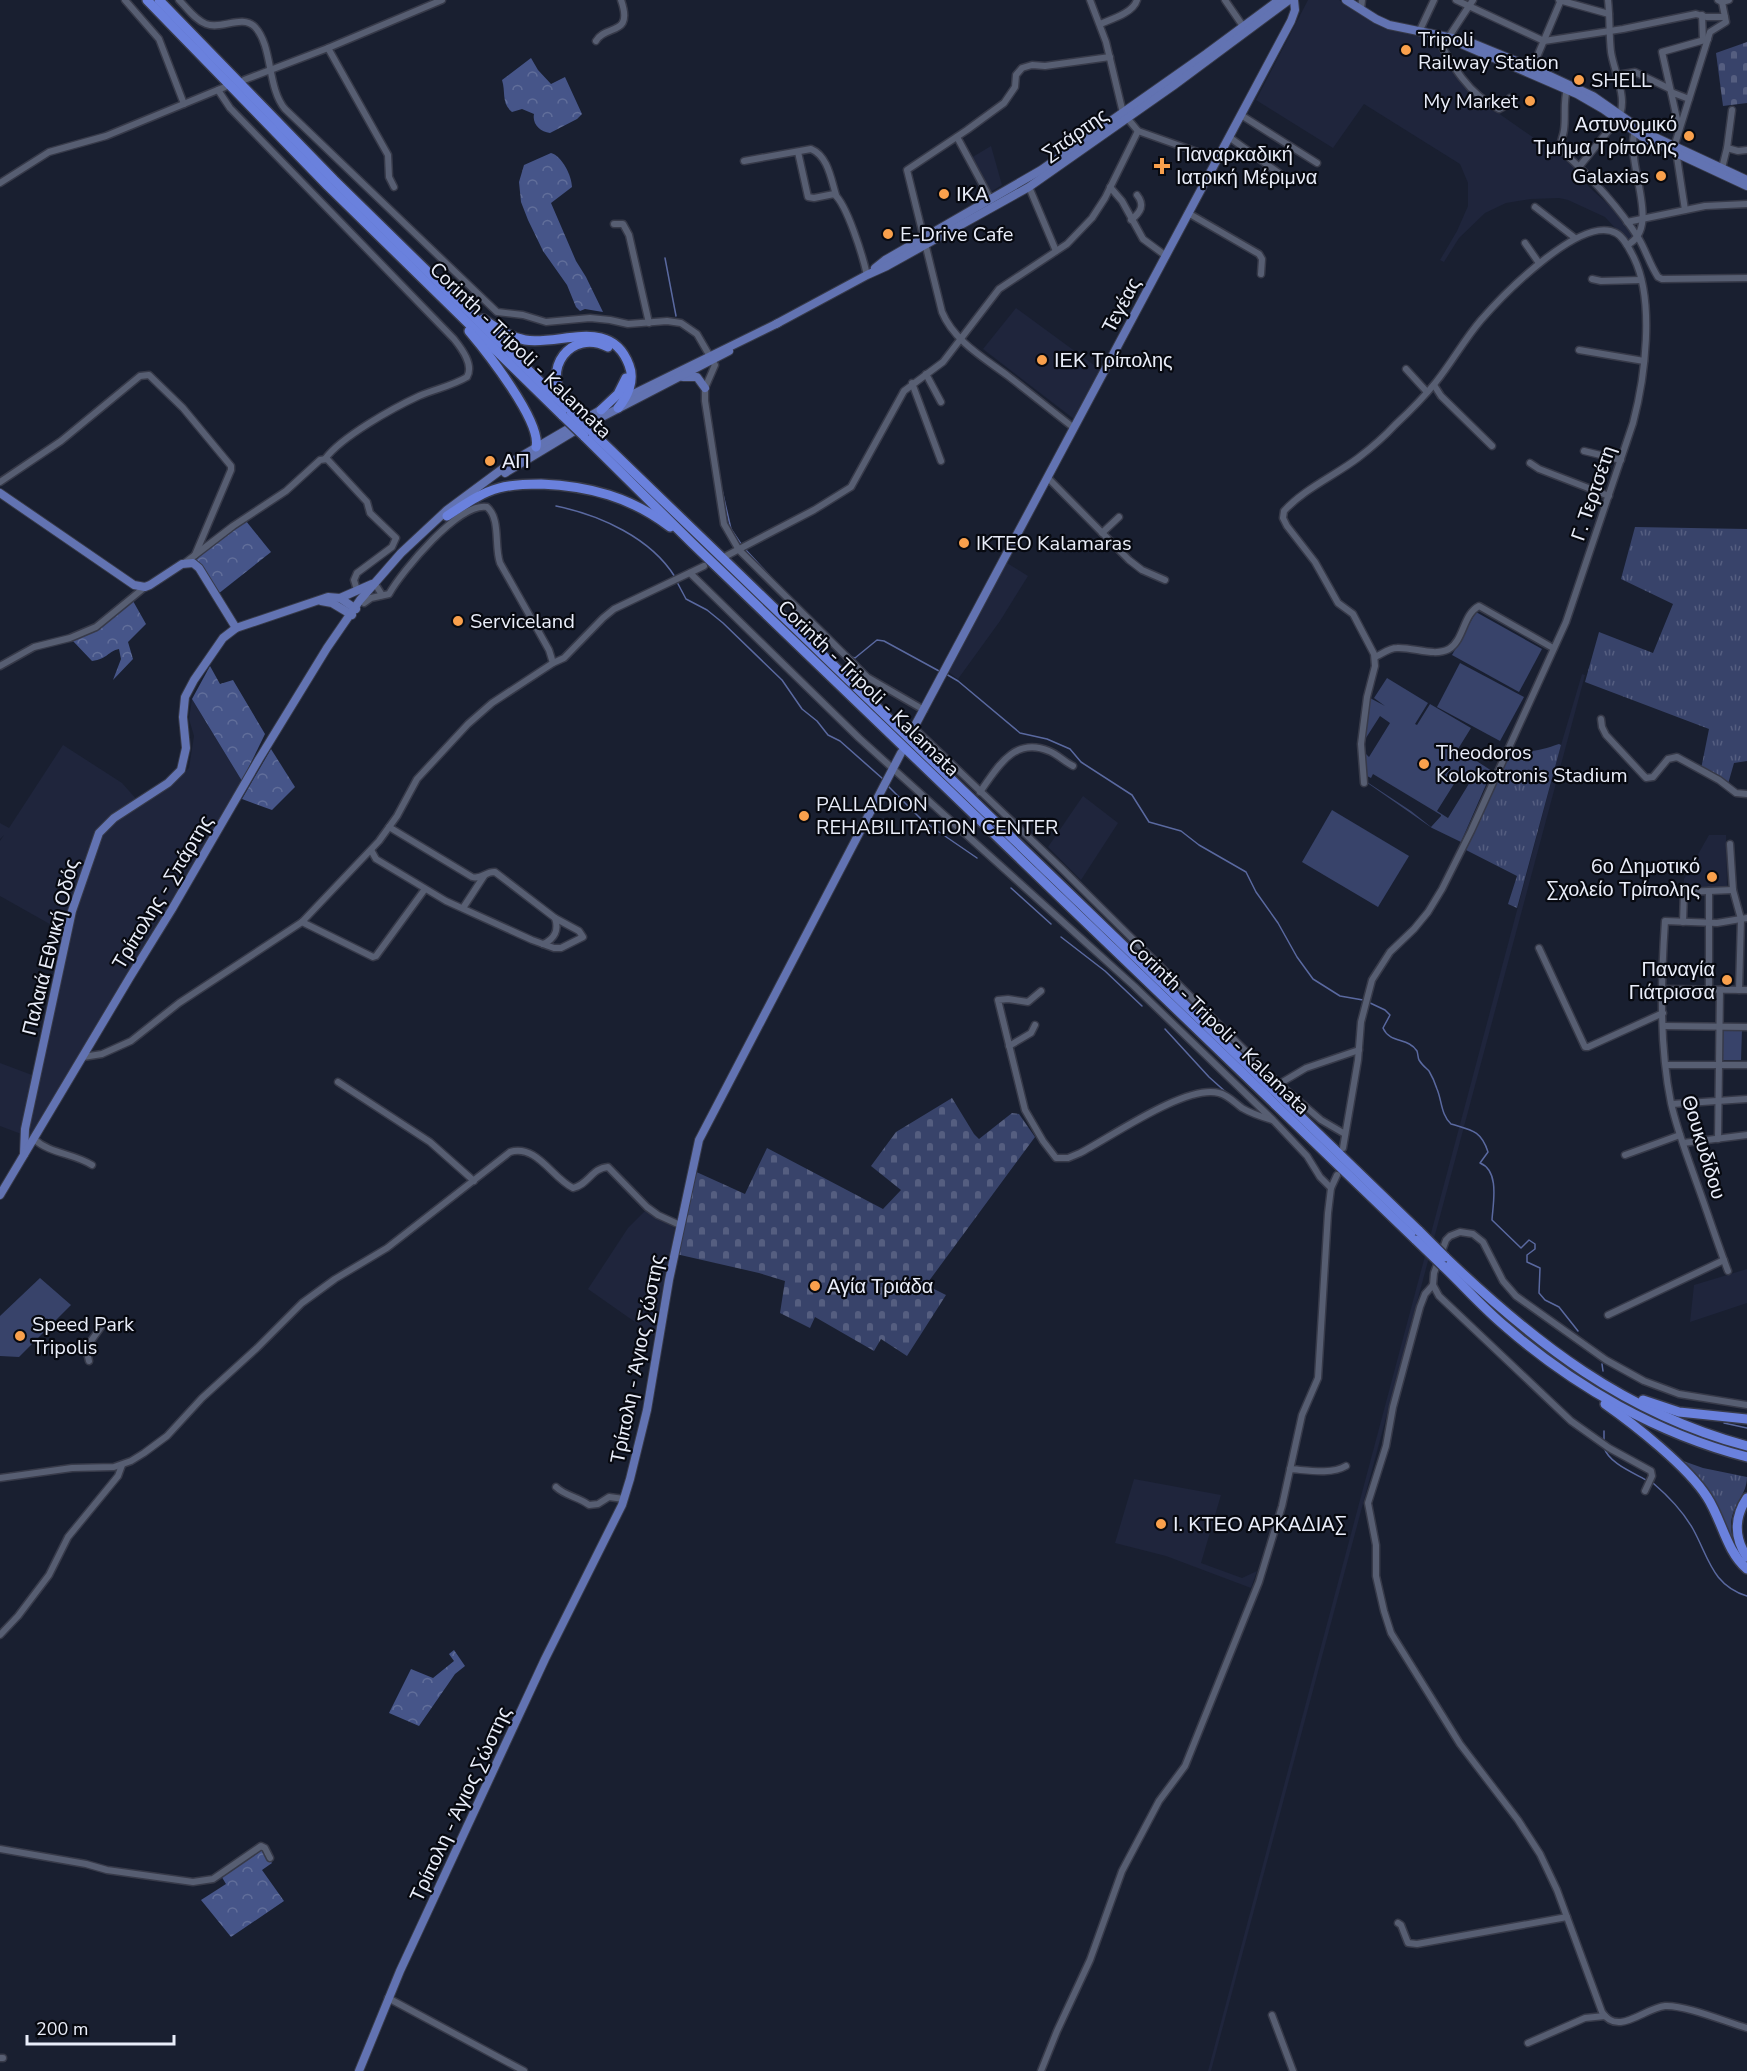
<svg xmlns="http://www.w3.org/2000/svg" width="1747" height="2071" font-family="'Nunito Sans',sans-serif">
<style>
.built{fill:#1f253c}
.grass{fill:url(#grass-tufts)}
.forest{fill:url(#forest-crowns)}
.cemetery{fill:url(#cemetery-stones)}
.park{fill:#38436a;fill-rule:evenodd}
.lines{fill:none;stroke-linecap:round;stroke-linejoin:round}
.stream{stroke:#5a69a0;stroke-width:1.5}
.minor-casing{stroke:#373a49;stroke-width:9}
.major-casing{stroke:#373a49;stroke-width:10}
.highway-casing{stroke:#373a49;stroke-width:12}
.minor{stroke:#575e72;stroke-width:6}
.major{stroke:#6273b2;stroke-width:8}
.highway{stroke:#6a81dd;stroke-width:9}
.highway-bridge-casing{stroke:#373a49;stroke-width:12;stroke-linecap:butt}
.highway-bridge{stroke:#6a81dd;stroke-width:9}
.poi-dot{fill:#f9a04c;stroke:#070910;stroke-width:2}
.labels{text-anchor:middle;stroke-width:4.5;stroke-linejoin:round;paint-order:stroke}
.poi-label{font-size:20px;fill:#e9edf9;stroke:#070910;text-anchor:start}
.street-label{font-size:20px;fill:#e9edf9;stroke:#070910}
</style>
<defs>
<pattern id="grass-tufts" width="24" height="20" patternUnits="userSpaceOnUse" patternTransform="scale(1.5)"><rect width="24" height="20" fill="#38436a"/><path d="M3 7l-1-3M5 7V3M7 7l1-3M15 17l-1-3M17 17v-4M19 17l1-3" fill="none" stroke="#555e80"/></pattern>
<pattern id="forest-crowns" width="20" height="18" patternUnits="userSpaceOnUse" patternTransform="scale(1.5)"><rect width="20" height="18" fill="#465589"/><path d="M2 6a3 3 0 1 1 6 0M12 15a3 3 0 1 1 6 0" fill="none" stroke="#616e9a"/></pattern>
<pattern id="cemetery-stones" width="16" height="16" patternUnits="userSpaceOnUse" patternTransform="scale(1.5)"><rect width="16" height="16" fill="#38436a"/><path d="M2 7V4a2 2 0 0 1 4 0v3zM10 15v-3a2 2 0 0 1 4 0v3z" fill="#555e80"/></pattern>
</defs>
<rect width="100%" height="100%" fill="#191f30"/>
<g class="built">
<polygon points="1308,0 1339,0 1382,27 1436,40 1462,81 1501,115 1577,168 1575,174 1612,208 1633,236 1627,241 1605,217 1568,200 1559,198 1531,199 1506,203 1485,213 1459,238 1444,262 1440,260 1457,231 1468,206 1468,183 1460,164 1364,104 1333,148 1256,100"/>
<polygon points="991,146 1002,185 989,193 971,158"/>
<polygon points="1016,308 1102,371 1074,419 983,349"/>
<polygon points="1007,563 1028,576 1000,621 958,679 947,671"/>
<polygon points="1582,674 1585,675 1211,2071 1208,2071 1561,745"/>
<polygon points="192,699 242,781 32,1138 0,1126 0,1063 40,1078 71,936 0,896 0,841 4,835 0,839 0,823 9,828 63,745 122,783 137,800 168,788 189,768 194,736 189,719"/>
<polygon points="1083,796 1118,823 1081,880 1048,847"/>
<polygon points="1709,835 1726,835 1727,887 1684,888 1684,879"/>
<polygon points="645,1211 675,1227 655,1336 588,1289 628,1228"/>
<polygon points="1747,1269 1747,1303 1690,1322 1694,1285"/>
<polygon points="1134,1479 1221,1495 1201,1563 1242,1578 1257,1571 1251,1588 1166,1556 1115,1543"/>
</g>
<g class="grass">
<polygon points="1635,527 1747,529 1747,761 1734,763 1728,784 1701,769 1709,729 1585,682 1599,632 1653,653 1673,604 1621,579"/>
<path d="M1559,744L1561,745L1517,908L1508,904L1517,876L1466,850L1511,749C1527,755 1544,749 1559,744Z"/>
<path d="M1517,1329C1537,1343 1556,1360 1576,1373C1630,1407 1686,1432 1747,1450V1453C1664,1427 1580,1390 1517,1329Z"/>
<path d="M1672,1457L1703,1468L1747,1477C1747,1496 1731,1505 1731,1526C1731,1546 1746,1553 1747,1565L1744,1563L1719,1517Z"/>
</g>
<g class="forest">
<path d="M531,58L538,70L551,84L565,77L582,114L577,119L550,133C540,132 532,124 534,114L522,109L512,112C501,103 506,92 502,80Z"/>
<path d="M551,153C562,156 572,176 572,187L551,203L576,261L586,277L603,312L585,309L580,311L576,307L567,285L543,251L528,220L521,202L519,182L524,165Z"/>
<polygon points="246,521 271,552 218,594 195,559"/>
<path d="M133,601L146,624L128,642L133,659L113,680L121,659L119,649C108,651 108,659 92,661L72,640L102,627Z"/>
<polygon points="210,666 220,684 233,680 265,734 242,781 192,699"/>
<polygon points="271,749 295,787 272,810 242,799"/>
<polygon points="454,1650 465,1666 455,1674 419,1726 389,1713 411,1669 433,1678 454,1661 449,1654"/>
<polygon points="261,1848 272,1863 262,1870 284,1901 231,1937 201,1900 226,1884 220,1874"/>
</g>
<g class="cemetery">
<polygon points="1747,42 1747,103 1723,106 1716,53"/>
<polygon points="952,1098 974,1134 979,1139 1012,1113 1019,1114 1035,1137 926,1285 946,1295 907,1356 881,1339 874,1351 815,1317 810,1328 780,1313 785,1281 759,1273 676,1254 692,1170 745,1194 767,1148 883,1209 901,1190 871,1166 896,1132"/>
</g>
<g class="park">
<polygon points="1476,612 1542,649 1519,692 1452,655"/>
<polygon points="1460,663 1524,697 1500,741 1437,707"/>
<path d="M1387,678L1428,703L1415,724L1417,725L1430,704L1471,728L1458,749L1492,771L1461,842L1432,828L1366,782L1364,741L1370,700V698L1385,706L1374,698ZM1380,716L1390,723L1369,757L1366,754L1364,741ZM1373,774L1441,815V816L1431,827L1411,811L1367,782V776L1371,778ZM1459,776L1470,782L1448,818L1437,811Z"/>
<polygon points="1332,810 1409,856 1378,907 1302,862"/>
<polygon points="1723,1030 1742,1030 1741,1060 1722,1060"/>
<polygon points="40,1278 71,1305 19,1357 0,1356 0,1316"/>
</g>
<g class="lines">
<g class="stream">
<polyline points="665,258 676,316"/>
<polyline points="722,490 731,529 741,544"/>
<path d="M556,506C600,515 651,538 675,577"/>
<polyline points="744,548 769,575"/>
<polyline points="677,582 686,599 707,610 723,623 782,680 802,709 817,721 828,735 840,741 883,779"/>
<polyline points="851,657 855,658 877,640 884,641 939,671"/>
<polyline points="946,674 958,681 1020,733 1047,739 1070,749 1081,762 1132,795 1149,822 1181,831 1199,845 1246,872 1256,892 1278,923 1297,957 1313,979 1340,996 1363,1000"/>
<polyline points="887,785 923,821 977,858"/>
<polyline points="1011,888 1051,924"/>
<polyline points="1061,937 1105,971 1142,1006"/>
<path d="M1368,1002L1385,1010L1390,1015L1383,1028C1390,1044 1408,1037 1417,1051C1418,1054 1418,1058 1419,1060C1422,1065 1426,1068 1429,1071C1432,1076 1435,1083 1437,1089C1442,1101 1441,1115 1451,1124C1471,1130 1481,1130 1488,1152L1480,1163C1500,1171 1493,1203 1492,1220L1521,1248L1529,1240L1535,1244V1249L1527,1255V1262L1540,1268L1539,1293L1545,1300L1559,1307L1578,1331"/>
<polyline points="1165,1029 1209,1077 1228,1094"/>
<polyline points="1602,1364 1603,1371"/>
<polyline points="1724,1423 1747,1428"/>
<polyline points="1604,1431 1604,1442"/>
<path d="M1604,1447C1608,1463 1634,1473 1648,1481"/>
<path d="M1653,1483C1667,1495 1684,1513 1693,1529C1709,1558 1712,1585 1747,1596"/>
</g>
<g class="minor-casing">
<g id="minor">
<polyline points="125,0 159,39 184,104"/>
<path d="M179,0C187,8 195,20 206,24C222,30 242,14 255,27C273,46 267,88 285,109L497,312L523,315L546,322L590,318L610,320L628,324L667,321L681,323L697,334L715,365L705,388V401L724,524L739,550L867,677L924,710"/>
<polyline points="1090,0 1106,42 1123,113 1138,131 1217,159"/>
<polyline points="1225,0 1245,29"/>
<polyline points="1456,0 1544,41 1623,29 1696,14 1706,17 1725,17"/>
<polyline points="1559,0 1609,14"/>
<polyline points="1718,0 1722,2 1729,0"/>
<polyline points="1361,9 1362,0"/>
<polyline points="1702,15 1703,40"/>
<path d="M1100,24C1112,19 1133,13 1137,0"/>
<polyline points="1419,32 1434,0"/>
<path d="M1436,36C1452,65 1468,94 1499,109L1505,106L1510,98"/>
<polyline points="1448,38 1473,0"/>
<path d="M596,41C605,24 634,37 621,0"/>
<polyline points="328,48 388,155 389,177 394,187"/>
<polyline points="1531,71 1561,0"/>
<polyline points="1617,75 1635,72 1670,89"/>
<polyline points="244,80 328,48 442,0"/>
<path d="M1567,89C1563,103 1566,116 1564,130C1563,138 1559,142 1561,150C1591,177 1617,204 1639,239C1646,251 1650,265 1658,277L1662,279L1747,278"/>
<path d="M218,90L230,108L454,339C462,349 474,365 467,377C452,386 435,389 419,396C393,408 341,437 325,459"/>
<polyline points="1671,92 1662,52 1708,39"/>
<polyline points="1241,115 1317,163"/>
<polyline points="1679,128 1671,92 1689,99"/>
<polyline points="957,137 991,200"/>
<polyline points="1229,137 1283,176"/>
<polyline points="1727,148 1738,151 1747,150"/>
<path d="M798,152L808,197L814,198L834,194C847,204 863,257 867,275"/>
<path d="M744,161L811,149C828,156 831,179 836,195"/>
<path d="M1579,167L1617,120C1630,102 1614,72 1611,52C1609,35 1610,17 1608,0"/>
<polyline points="1722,168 1727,148 1732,110"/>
<polyline points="0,183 49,152 106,136 225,87"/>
<polyline points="1029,187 1056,251"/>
<polyline points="1110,187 1122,201 1143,239 1166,256"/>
<polyline points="1535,207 1575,238"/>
<polyline points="1685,210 1675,144 1710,32 1726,22 1722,2"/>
<polyline points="1188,213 1259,254 1262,259 1261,274"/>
<path d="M1131,220C1141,212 1145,205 1137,195"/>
<polyline points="1627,222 1705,206 1747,204"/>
<polyline points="614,224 623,224 629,235 649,323"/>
<polyline points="1525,243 1539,263"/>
<path d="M1627,245C1664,227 1622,160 1636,128"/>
<polyline points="1592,279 1601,281 1641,280"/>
<polyline points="1579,350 1644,361"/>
<polyline points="1406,369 1427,392"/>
<polyline points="926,374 941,402"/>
<polyline points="912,383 941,461"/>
<polyline points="1434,385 1441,396 1492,446"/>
<path d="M1074,428C1052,411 1030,393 1008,376C984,358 954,341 942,312L907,170L967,130L1004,103L1015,87L1016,75L1022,68L1032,65L1045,66L1110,57"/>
<polyline points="1584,451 1621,460"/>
<polyline points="1530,463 1539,469 1609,496"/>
<polyline points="1048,478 1129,560 1142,570 1165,580"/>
<polyline points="0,482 61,441 140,376 149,375 183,408 231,466 231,470 195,555"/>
<polyline points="1102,533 1119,517"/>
<polyline points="726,556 814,510 851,487 904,391 943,362 999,289 1067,244 1092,218 1105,198 1138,131"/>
<polyline points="186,562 233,526 286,491 320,460 327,459 367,502 370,513 396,538 392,547 357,573 354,580 357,590"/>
<polyline points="690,573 859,738 1134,986 1273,1120 1307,1156 1320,1177 1331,1188"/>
<polyline points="377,587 382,595"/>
<path d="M364,603L371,598L389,594C402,571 459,502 487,507C501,519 494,546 500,563L549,650L553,663"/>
<path d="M1375,657C1382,654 1389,648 1397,648C1414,647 1434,657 1449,649C1464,640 1463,614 1479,606L1553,648"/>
<polyline points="0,666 34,647 70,638 96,627 145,587"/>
<polyline points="1601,719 1602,727 1606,735 1646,778 1653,777 1668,759 1677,757 1719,780 1736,793 1747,794"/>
<polyline points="914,728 1061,868 1279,1084 1321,1120 1345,1134"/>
<path d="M980,792C997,768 1014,736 1049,751C1057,754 1065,762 1073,766"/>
<polyline points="1730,844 1733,890 1741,919 1739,990"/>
<path d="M371,850L376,859L446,901L532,940L554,948H561L583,937L579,931L555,918L495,872C486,871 482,880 472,877L389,827"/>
<polyline points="463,908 484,876"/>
<polyline points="302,922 373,957 376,956 425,889"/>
<polyline points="1683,922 1684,892 1733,890"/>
<path d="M543,944C555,939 559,930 555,918"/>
<polyline points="1539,948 1585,1047 1588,1047 1663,1013"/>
<polyline points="1662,989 1747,990"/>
<polyline points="1709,990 1709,891"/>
<path d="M1041,991L1028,1002L1008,999L998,1000L1025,1110L1043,1141L1056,1158H1068L1080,1153C1111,1137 1186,1084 1219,1093C1228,1095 1235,1103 1242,1108C1252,1114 1262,1117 1272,1120"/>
<polyline points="1664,1026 1747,1027"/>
<polyline points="1009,1046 1031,1033 1035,1025"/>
<polyline points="83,1057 102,1054 131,1041 179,1003 302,922 379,841 397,816 417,779 468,724 492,703 553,663 564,658 603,618 614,609 704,566"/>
<polyline points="1666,1065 1747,1065"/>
<polyline points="338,1082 430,1142 474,1181"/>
<polyline points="1279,1084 1306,1068 1359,1050"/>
<polyline points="1672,1104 1747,1099"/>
<path d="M34,1139C50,1154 73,1153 92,1165"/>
<polyline points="1718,1139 1720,990"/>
<polyline points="1683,1143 1747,1135"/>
<path d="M1343,1148L1358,1060L1361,1022L1372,980L1390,952L1414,929L1428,912L1442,889L1471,831L1566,622L1633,423C1645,378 1655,301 1634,258C1630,250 1624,237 1616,233C1581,214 1502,296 1481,320C1464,340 1452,362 1436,382C1424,397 1409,412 1395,425C1384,437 1371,448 1358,458C1334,476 1304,489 1284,511L1283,518L1287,526L1315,562L1338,603L1353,614L1374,654L1375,666L1367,697L1361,744L1364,783"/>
<polyline points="1625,1155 1680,1135"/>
<path d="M1728,1271C1717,1242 1707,1211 1696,1181C1687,1155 1677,1130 1671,1103C1659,1044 1661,981 1665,921L1717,923L1747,918"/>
<path d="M1433,1285L1425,1294L1420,1307L1393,1407L1386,1446L1368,1503L1376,1545V1576L1384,1611L1391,1633L1460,1744L1518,1820L1540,1854L1557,1890L1602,2012C1618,2037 1644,2008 1665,2006C1686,2005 1726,2022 1747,2028"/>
<polyline points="1608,1315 1724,1260"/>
<polyline points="89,1361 86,1348 101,1327"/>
<path d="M1290,1469C1306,1470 1331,1475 1346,1466"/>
<path d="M0,1478L72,1468L114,1467L131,1461L144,1453L167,1436L202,1398L257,1348L302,1303L335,1279L387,1248L510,1152C537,1144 552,1178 573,1188C588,1185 592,1168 608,1167L647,1207L658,1215L680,1225"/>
<path d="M556,1487C565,1496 579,1497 589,1505L598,1504L609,1497L624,1499"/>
<polyline points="1645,1491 1652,1476 1651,1471 1609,1448 1571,1421 1439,1296 1433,1285 1434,1273 1446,1240 1450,1236 1460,1232 1473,1234 1483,1242 1503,1281 1516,1296 1606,1360 1644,1381 1679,1394 1747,1405"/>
<polyline points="0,1635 18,1616 49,1575 68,1537 118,1476 122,1465"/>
<polyline points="0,1849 86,1864 107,1870 193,1882 213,1879 261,1846 265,1848 270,1858"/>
<polyline points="1398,1923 1401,1925 1408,1943 1417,1944 1567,1917"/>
<polyline points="388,1998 524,2071"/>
<polyline points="1272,2015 1293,2071"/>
<polyline points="1528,2043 1585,2018 1605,2016"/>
<polyline points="0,2058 3,2058"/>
<polyline points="1041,2071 1057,2031 1090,1960 1122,1871 1159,1801 1185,1766 1259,1582 1282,1506 1302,1415 1318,1378 1328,1213 1331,1188 1337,1175"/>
</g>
</g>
<g class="major-casing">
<g id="major">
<polyline points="1346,0 1376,19 1389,25 1467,41 1533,68 1593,96 1646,133 1747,180"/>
<polyline points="1452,40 1577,94 1603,109 1644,138 1747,186"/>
<polyline points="875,268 885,260 1041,170 1206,54 1279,0"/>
<polyline points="776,324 867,275 887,266 1029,187 1173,86 1289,0"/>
<polyline points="683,377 697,377 705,388"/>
<polyline points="623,399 778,323"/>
<polyline points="505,473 571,433 729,351"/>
<polyline points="0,493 134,585 145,587 150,585 182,564 193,563 199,568 236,628"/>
<polyline points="340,598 372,584"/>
<polyline points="321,601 332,603 352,615"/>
<polyline points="910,735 1291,21 1295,10 1294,0"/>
<polyline points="24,1154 25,1129 72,911 99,833 114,818 168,783 181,770 186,748 183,717 185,697 194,680 223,638 236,628 328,597 340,598 356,609"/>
<polyline points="0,1195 130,977 172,909 259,759 327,648 360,600 401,553 447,510 513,461 604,408"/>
<polyline points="359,2071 400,1971 545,1659 622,1505 630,1479 647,1410 669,1280 699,1140 901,753"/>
</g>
</g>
<g class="highway-casing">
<g id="highway">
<polyline points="147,0 328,186 563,416"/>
<polyline points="159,0 334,180 571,412"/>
<path d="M483,319C496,328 509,337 525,340C560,346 611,316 629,365C635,380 628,396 618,408"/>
<path d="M469,331C486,351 542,422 536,447"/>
<path d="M566,401C540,370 571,328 608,347"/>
<polyline points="601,410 618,394 626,378"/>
<polyline points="592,432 1419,1231"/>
<polyline points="584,436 692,543 1416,1240"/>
<path d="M447,516C464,505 480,493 499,488C513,484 527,484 541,484C589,486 631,497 670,527"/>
<path d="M1445,1257C1535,1343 1624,1413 1747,1446"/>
<path d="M1443,1266C1464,1286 1483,1308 1506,1327C1575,1387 1658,1434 1747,1457"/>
<polyline points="1643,1400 1679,1412 1747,1419"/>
<path d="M1605,1404C1635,1425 1688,1467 1707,1497C1722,1520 1726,1551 1747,1569"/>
<path d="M1747,1498C1734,1517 1734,1538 1747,1557"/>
</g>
</g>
<use href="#minor" class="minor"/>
<use href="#major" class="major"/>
<use href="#highway" class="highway"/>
<g class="highway-bridge-casing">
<g id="highway-bridge">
<polyline points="571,412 592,432"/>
<polyline points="563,416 584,436"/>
<polyline points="1419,1231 1445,1257"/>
<polyline points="1416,1240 1443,1266"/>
</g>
</g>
<use href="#highway-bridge" class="highway-bridge"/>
</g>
<g class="poi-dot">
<circle cx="1406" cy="50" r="6"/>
<circle cx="1579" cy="80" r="6"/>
<circle cx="1530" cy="101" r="6"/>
<circle cx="1689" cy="136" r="6"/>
<path d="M1159 157h6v6h6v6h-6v6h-6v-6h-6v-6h6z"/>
<circle cx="1661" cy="176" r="6"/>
<circle cx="944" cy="194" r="6"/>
<circle cx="888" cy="234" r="6"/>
<circle cx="1042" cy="360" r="6"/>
<circle cx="490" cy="461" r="6"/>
<circle cx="964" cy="543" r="6"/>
<circle cx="458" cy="621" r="6"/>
<circle cx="1424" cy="764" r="6"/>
<circle cx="804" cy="816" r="6"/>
<circle cx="1712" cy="877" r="6"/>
<circle cx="1727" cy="980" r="6"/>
<circle cx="815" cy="1286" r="6"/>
<circle cx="20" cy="1336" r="6"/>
<circle cx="1161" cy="1524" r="6"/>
</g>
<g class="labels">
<g class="poi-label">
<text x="1418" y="46">Tripoli<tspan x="1418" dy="23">Railway Station</tspan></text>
<text x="1591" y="87">SHELL</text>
<text x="1518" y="108" text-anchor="end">My Market</text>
<text x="1677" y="131" text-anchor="end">Αστυνομικό<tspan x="1677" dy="23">Τμήμα Τρίπολης</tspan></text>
<text x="1176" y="161">Παναρκαδική<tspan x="1176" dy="23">Ιατρική Μέριμνα</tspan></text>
<text x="1649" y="183" text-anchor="end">Galaxias</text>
<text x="956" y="201">ΙΚΑ</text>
<text x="900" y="241">E-Drive Cafe</text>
<text x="1054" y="367">ΙΕΚ Τρίπολης</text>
<text x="502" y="468">ΑΠ</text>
<text x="976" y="550">IKTEO Kalamaras</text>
<text x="470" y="628">Serviceland</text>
<text x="1436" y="759">Theodoros<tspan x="1436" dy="23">Kolokotronis Stadium</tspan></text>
<text x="816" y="811">PALLADION<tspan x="816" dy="23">REHABILITATION CENTER</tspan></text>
<text x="1700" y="873" text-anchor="end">6ο Δημοτικό<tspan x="1700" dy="23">Σχολείο Τρίπολης</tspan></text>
<text x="1715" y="976" text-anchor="end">Παναγία<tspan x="1715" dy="23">Γιάτρισσα</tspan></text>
<text x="827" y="1293">Αγία Τριάδα</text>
<text x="32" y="1331">Speed Park<tspan x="32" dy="23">Tripolis</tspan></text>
<text x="1173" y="1531">Ι. ΚΤΕΟ ΑΡΚΑΔΙΑΣ</text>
</g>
<g class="street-label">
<text transform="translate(1075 134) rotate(-35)" y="7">Σπάρτης</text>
<text transform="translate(1121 305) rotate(-62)" y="7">Τεγέας</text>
<text transform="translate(521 350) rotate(44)" y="7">Corinth - Tripoli - Kalamata</text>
<text transform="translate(1593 493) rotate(-71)" y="7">Γ. Τερτσέτη</text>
<text transform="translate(869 688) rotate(44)" y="7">Corinth - Tripoli - Kalamata</text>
<text transform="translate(162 892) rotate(-59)" y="7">Τρίπολης - Σπάρτης</text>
<text transform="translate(50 947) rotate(-76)" y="7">Παλαιά Εθνική Οδός</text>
<text transform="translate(1219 1026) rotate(44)" y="7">Corinth - Tripoli - Kalamata</text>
<text transform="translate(1704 1147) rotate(73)" y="7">Θουκυδίδου</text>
<text transform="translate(637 1359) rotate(-79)" y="7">Τρίπολη - Άγιος Σώστης</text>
<text transform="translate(460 1804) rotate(-65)" y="7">Τρίπολη - Άγιος Σώστης</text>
</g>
</g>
<path d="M27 2035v9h147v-9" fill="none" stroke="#e9edf9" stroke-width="3"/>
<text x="36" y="2035" font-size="18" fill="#e9edf9" stroke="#070910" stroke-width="4.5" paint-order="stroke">200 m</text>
</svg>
